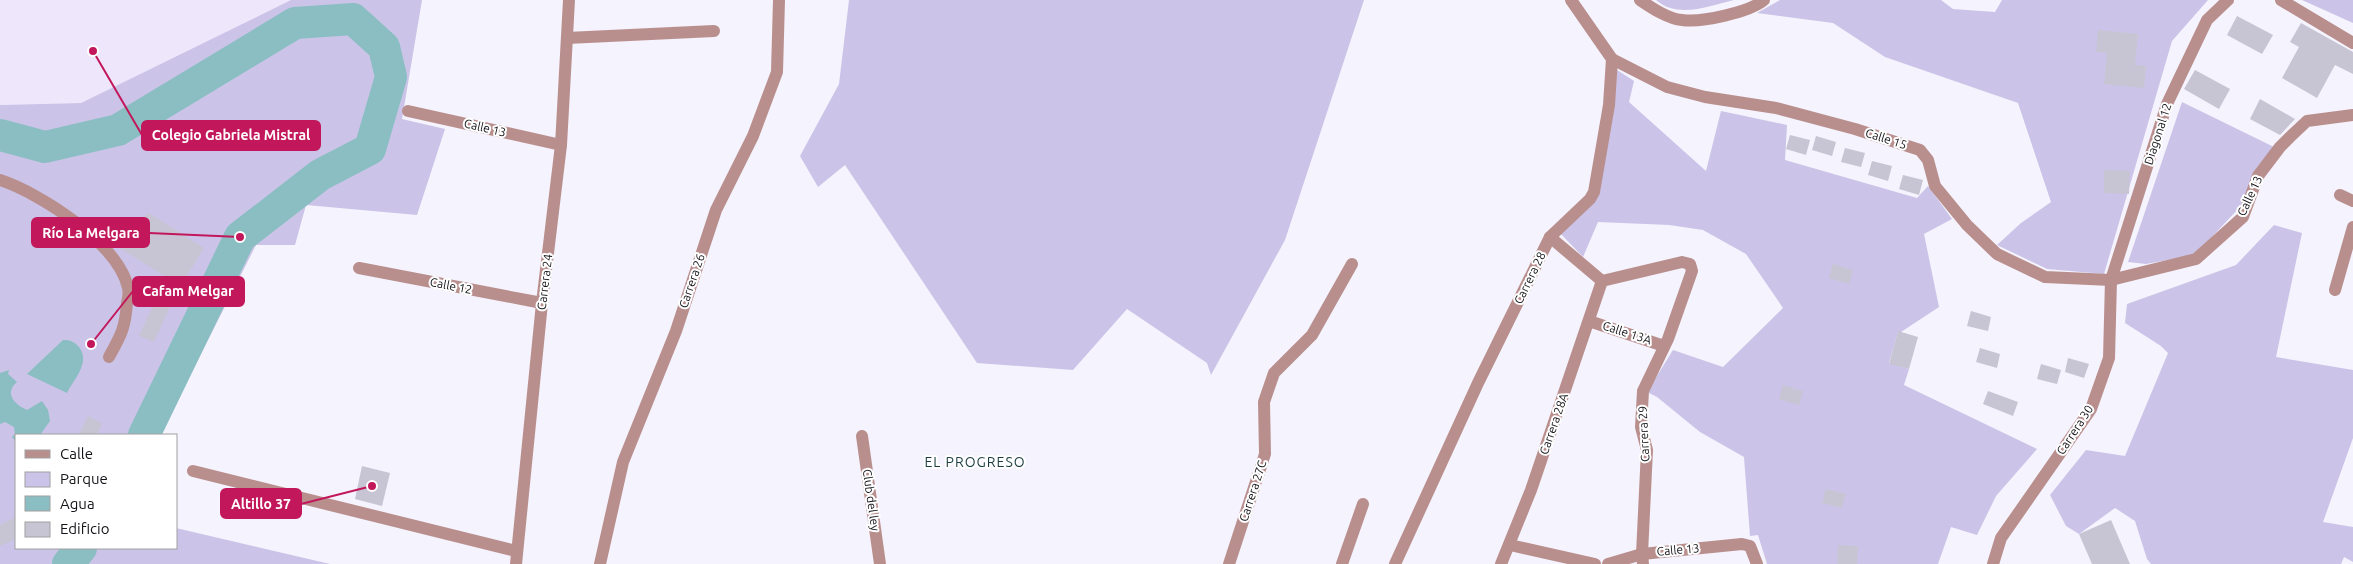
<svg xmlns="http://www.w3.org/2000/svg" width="2353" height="564" font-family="Ubuntu,sans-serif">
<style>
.education{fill:#eee7fc}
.green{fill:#cbc4e8}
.water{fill:#8abec2}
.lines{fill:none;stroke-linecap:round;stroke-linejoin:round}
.river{stroke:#8abec2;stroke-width:32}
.building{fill:#c7c5d4}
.minor{stroke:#b98f8e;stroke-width:12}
.labels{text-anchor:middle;stroke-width:4;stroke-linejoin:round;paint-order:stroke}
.street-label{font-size:12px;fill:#131217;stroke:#fff}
.neighbourhood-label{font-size:14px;letter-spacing:1px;fill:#1b3d41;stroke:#fff}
.leader{fill:none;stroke:#c2185b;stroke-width:2}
.callout-dot{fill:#c2185b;stroke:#fff;stroke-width:2}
.callout{fill:#c2185b;stroke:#c2185b;stroke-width:2}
.callout-label{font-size:14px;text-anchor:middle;font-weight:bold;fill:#fff}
</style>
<rect width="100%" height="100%" fill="#f5f3fd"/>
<polygon class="education" points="0,0 291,0 81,103 0,105"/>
<g class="green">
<polygon points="291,0 422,0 402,119 445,129 417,215 306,205 295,245 256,245 160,435 16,435 16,548 176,548 176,528 330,564 0,564 0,105 81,103"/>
<polygon points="849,0 1364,0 1285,240 1211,375 1207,363 1127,309 1073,370 977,363 845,165 818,187 800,156 839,84"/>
<path d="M1656,0H1734C1709,6 1678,19 1656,0Z"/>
<polygon points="1780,0 1941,0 1953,9 1995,12 2002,0 2208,0 2172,41 2104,274 2047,269 1997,245 2021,223 2051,202 2018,103 1885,57 1833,23 1757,13"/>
<polygon points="2302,0 2353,0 2353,23"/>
<polygon points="1617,70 1634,81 1629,102 1706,171 1721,111 1787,125 1785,160 1917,198 1928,186 1952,219 1924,234 1939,307 1901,332 1898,332 1889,363 1909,369 1904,385 2037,449 1996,496 1977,535 1951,527 1938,564 1767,564 1758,535 1750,536 1744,457 1700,432 1657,397 1647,392 1673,350 1723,367 1783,308 1746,254 1703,230 1669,225 1598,222 1583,257 1559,232 1596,199"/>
<polygon points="2182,102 2274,147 2239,208 2195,255 2146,264 2128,262"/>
<polygon points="2274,225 2302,233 2276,357 2353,370 2353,438 2323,522 2353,527 2353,562 2344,557 2341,564 2151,564 2147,559 2135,521 2115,508 2079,534 2066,526 2050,495 2086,450 2125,456 2168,353 2161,346 2125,323 2127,304 2236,265"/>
</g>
<g class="water">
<path d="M63,340C70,340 73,341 78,346C92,361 74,379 67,393L27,374Z"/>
<path d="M9,370L8,374L17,382C4,393 14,404 27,410L42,401L48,410L50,421L40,435H16V442L12,437L15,434L14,427L5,422L0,424V373Z"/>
</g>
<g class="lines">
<g class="river">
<polyline points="0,135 45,147 118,130 295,23 353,19 384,47 391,77 370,149 320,175 240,237 144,435"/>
<polyline points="68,564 81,548"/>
</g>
</g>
<g class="building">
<polygon points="2237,16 2273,35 2262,54 2227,35"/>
<polygon points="2301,23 2353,52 2353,74 2335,65 2317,98 2282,78 2299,47 2290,42"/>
<polygon points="2098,30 2138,34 2135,65 2146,66 2144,88 2104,84 2107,53 2096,52"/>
<polygon points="2195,70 2230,89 2219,109 2184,89"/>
<polygon points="2260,99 2295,119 2280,135 2250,119"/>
<polygon points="1790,135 1810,140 1806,155 1786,149"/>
<polygon points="1816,136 1836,142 1832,156 1812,150"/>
<polygon points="1845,148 1865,153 1861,167 1841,162"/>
<polygon points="1872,161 1892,166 1888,181 1868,175"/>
<polygon points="2104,170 2130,171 2129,194 2104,193"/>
<polygon points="1903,175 1923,180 1919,195 1899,189"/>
<polygon points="149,213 204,248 175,295 154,342 139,336 166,277 110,242"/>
<polygon points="1833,264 1853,270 1849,284 1829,278"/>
<polygon points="1971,311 1991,317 1988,331 1967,326"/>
<polygon points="1898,331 1918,337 1909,369 1889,364"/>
<polygon points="1980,348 2000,354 1997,368 1976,362"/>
<polygon points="2068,358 2089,364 2084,378 2065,372"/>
<polygon points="2041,364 2061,370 2057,384 2037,379"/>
<polygon points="1783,385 1803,391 1799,405 1779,399"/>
<polygon points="1988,391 2018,402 2013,416 1983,404"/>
<polygon points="88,416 102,423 97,435 79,435"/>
<polygon points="362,466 390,473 382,506 355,499"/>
<polygon points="1826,489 1846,494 1842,508 1822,503"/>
<polygon points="16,517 16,539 0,546 0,525"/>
<polygon points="2111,520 2130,564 2092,564 2079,534"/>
<polygon points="1838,545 1858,546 1857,564 1837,564"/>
</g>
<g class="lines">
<g class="minor">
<path d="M1640,0C1652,8 1668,19 1682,20C1701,23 1750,12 1764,0"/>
<polyline points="2281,0 2353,43"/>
<polyline points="567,38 714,31"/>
<polyline points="1612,59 1667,87 1705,97 1776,108 1855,129 1920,150 1928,160 1935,186 1967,225 1997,254 2045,277 2111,280 2196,259 2243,217 2258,176 2280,147 2290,137 2307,121 2353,115"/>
<polyline points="408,111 561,145"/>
<path d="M0,180C40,193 119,244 128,288C129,292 128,299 127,303C125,329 121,335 109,357"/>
<polyline points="2340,195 2353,201"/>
<polyline points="1550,237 1602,281 1682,262 1690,264 1692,271 1668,339 1643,391 1641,427 1647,450 1642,554 1643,564"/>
<polyline points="359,268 542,303"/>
<polyline points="2335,290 2353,227"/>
<polyline points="1589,321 1664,346"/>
<polyline points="862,436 880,564"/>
<polyline points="193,471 516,551"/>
<polyline points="1510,545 1595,564"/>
<polyline points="516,564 542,303 561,145 569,0"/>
<polyline points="600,564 623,462 676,331 716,210 753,136 777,72 779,0"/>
<polyline points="1229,564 1265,454 1264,402 1274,373 1312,335 1352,264"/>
<polyline points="1342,564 1363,504"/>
<polyline points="1395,564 1478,383 1550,237 1590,199 1594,192 1609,105 1612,59 1571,0"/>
<polyline points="1501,564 1531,490 1602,281"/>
<polyline points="1608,564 1642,554 1742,544 1750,546 1757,564"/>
<polyline points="1993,564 2001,538 2091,409 2109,358 2111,280 2167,104 2207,20 2228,0"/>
</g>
</g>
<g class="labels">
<g class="street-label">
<text transform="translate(485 128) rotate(13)" y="4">Calle 13</text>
<text transform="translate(2158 134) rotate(-72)" y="4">Diagonal 12</text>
<text transform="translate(1886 139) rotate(18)" y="4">Calle 15</text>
<text transform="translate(2250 196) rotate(-65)" y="4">Calle 13</text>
<text transform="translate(1530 278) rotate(-64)" y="4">Carrera 28</text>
<text transform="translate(692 281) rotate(-71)" y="4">Carrera 26</text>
<text transform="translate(545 282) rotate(-83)" y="4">Carrera 24</text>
<text transform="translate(451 286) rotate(11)" y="4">Calle 12</text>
<text transform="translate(1627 333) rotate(18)" y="4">Calle 13A</text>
<text transform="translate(1554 424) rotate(-71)" y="4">Carrera 28A</text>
<text transform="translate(2075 430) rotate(-57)" y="4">Carrera 30</text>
<text transform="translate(1644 434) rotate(-93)" y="4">Carrera 29</text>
<text transform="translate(1253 491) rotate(-72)" y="4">Carrera 27C</text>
<text transform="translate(871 500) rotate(82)" y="4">Club del ley</text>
<text transform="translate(1678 550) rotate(-5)" y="4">Calle 13</text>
</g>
<g class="neighbourhood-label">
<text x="975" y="467">EL PROGRESO</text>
</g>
</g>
<path class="leader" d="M93 51L142 135M240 237L149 233M91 344L133 291M372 486L301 504"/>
<g class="callout-dot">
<circle cx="93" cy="51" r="5"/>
<circle cx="240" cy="237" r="5"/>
<circle cx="91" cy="344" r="5"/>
<circle cx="372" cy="486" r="5"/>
</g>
<g class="callout">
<rect x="142" y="121" width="178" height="29" rx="5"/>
<rect x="32" y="218" width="117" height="29" rx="5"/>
<rect x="133" y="277" width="111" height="29" rx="5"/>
<rect x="221" y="489" width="80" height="29" rx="5"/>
</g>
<g class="callout-label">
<text x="231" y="140">Colegio Gabriela Mistral</text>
<text x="91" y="238">Río La Melgara</text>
<text x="188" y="296">Cafam Melgar</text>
<text x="261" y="509">Altillo 37</text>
</g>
<rect x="15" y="434" width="162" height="115" fill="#ffffff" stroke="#a1a0a2"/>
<rect x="25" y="450" width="25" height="8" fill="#b98f8e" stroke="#a1a0a2"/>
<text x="60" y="459" font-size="15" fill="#131217">Calle</text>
<rect x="25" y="472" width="25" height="15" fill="#cbc4e8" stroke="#a1a0a2"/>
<text x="60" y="484" font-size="15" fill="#131217">Parque</text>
<rect x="25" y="496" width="25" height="15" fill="#8abec2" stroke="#a1a0a2"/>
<text x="60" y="509" font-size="15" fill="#131217">Agua</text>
<rect x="25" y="522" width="25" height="15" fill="#c7c5d4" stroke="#a1a0a2"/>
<text x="60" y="534" font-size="15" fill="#131217">Edificio</text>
</svg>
